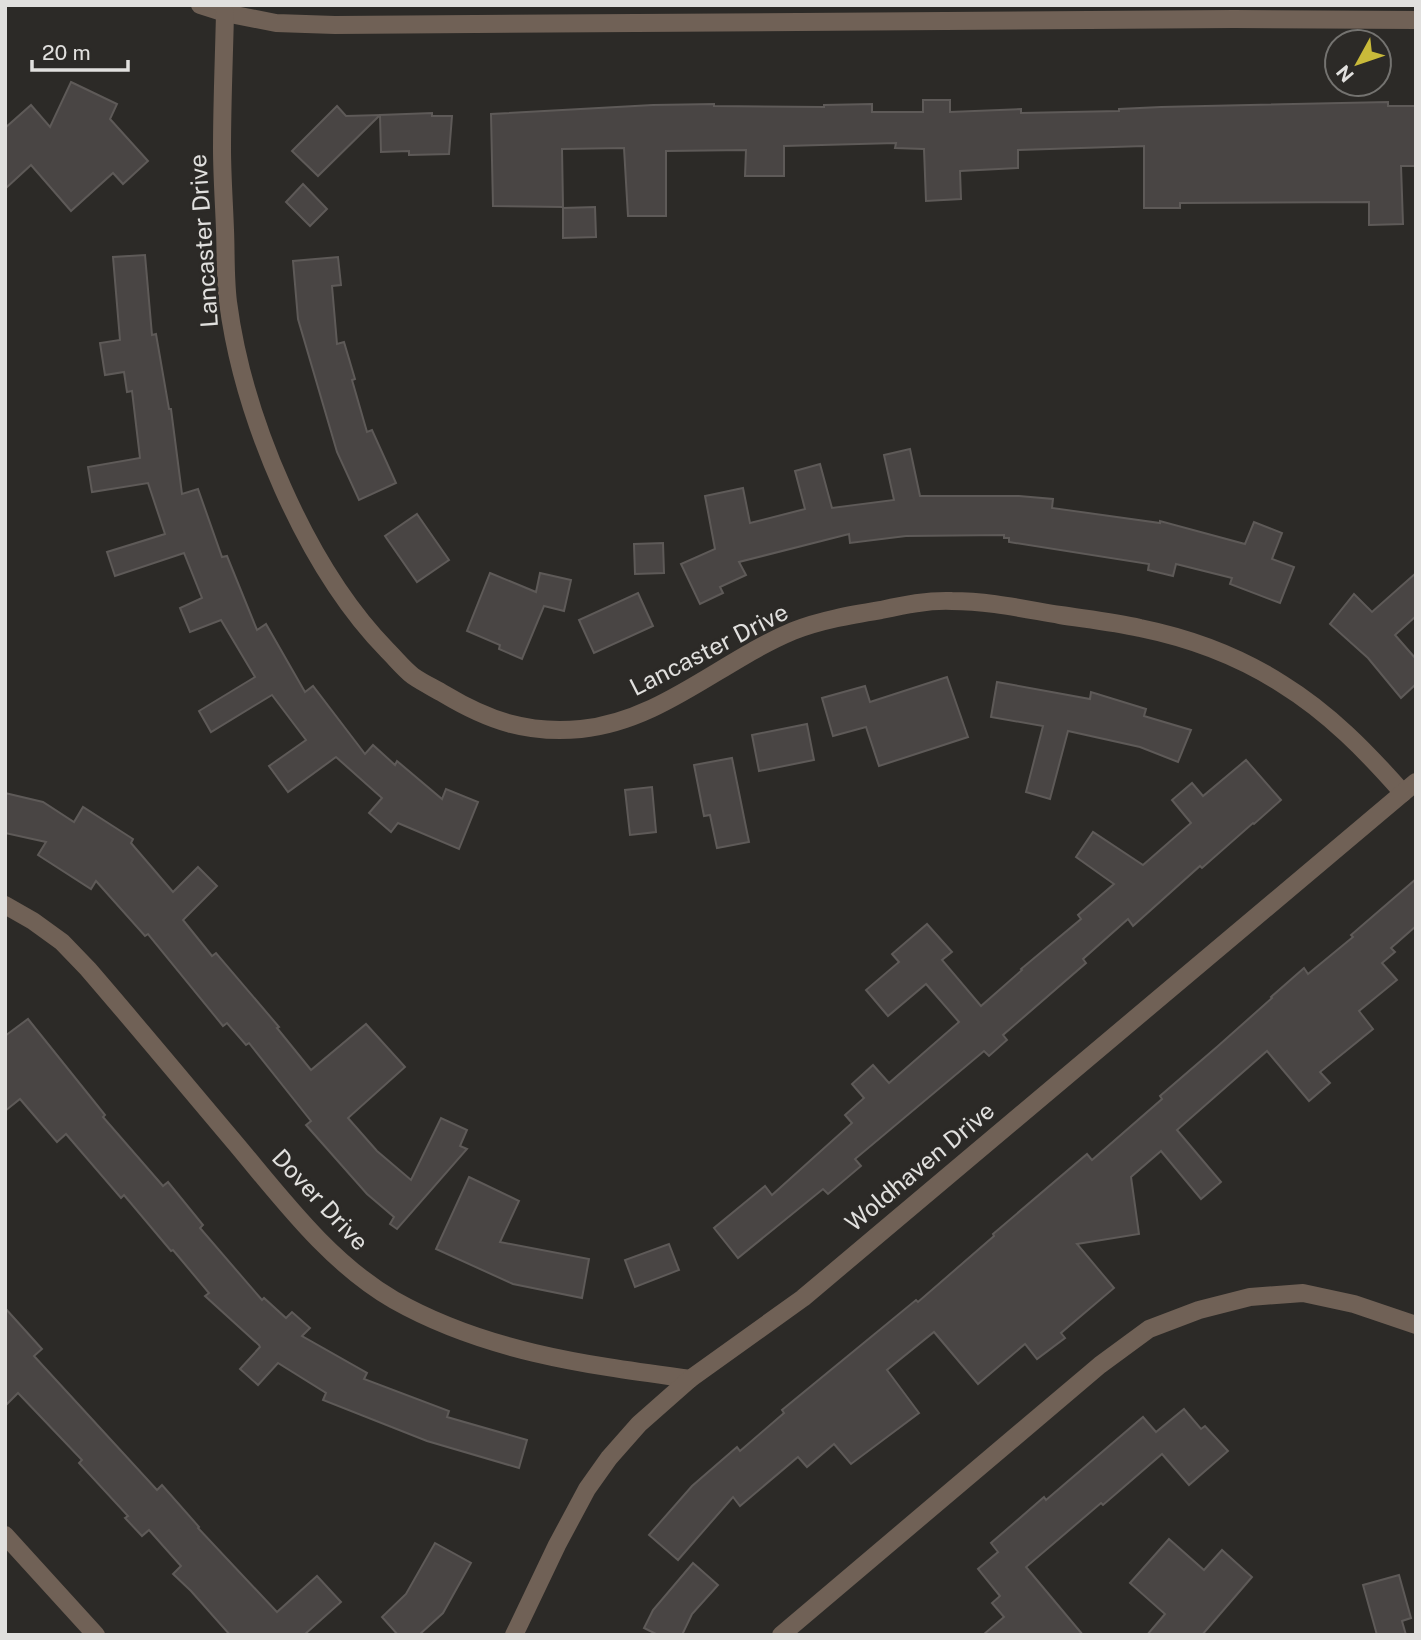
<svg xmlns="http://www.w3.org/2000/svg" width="1421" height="1640" font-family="'Public Sans',sans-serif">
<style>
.building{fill:#494544;stroke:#5e5a58;stroke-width:2}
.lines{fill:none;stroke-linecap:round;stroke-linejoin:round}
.minor{stroke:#706156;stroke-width:18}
.labels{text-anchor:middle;stroke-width:6;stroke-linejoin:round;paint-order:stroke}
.street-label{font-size:24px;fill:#e1e0de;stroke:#2c2a27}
</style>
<rect width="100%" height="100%" fill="#2c2a27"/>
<g class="building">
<polygon points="71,82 117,104 110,119 148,161 123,184 113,173 71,211 31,165 5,189 5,128 31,105 50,127"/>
<polygon points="923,100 950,100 950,112 1021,109 1021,113 1119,111 1119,109 1161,107 1388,102 1388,106 1416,106 1416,166 1401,166 1403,224 1369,225 1369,202 1180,203 1180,208 1144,208 1144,146 1018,150 1018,168 960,171 961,199 926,201 924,149 895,148 896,143 784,146 784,176 745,176 746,150 666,151 666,216 628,216 624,148 562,149 563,207 493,206 491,114 653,105 714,104 714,106 824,107 824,105 872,104 872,112 923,112"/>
<polygon points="337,106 346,116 380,115 318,176 292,151"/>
<polygon points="432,113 432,116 452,116 449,154 409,155 409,151 381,152 380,115"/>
<polygon points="303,184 327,209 310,226 286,202"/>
<polygon points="595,207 596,237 563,238 563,208"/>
<polygon points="145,255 152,335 156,334 169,409 171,409 182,494 198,489 222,557 227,556 257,630 266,624 305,692 313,686 365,754 373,745 395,765 397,761 442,799 446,789 478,802 459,849 398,823 391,832 369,813 382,798 336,757 288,792 269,766 306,740 272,695 211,732 199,711 255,677 221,620 190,632 180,608 202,598 184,553 115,576 107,552 165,534 148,483 92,492 88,467 140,458 132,391 127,392 124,372 105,375 100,343 120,340 113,257"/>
<polygon points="338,257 341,285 332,286 337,344 344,342 355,379 352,380 367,432 372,430 396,483 359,500 337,452 298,319 293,261"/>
<polygon points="910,449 920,496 1019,496 1053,499 1052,508 1160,523 1160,521 1245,544 1254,522 1282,533 1272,559 1294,567 1280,603 1230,584 1232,578 1176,564 1173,576 1148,570 1149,564 1009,542 1009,538 1004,538 1004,535 906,536 850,543 849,534 739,562 746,575 720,587 723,593 700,604 681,564 715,549 705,496 743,488 750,523 805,509 795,471 820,464 832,508 894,500 884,455"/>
<polygon points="417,514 449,560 417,582 385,536"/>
<polygon points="663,543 664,573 635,574 634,544"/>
<polygon points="490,573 536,592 540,573 571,580 564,611 544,606 522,659 499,649 500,645 467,631"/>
<polygon points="1416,573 1416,616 1395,635 1416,659 1416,684 1401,698 1368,658 1330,624 1354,594 1372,612"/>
<polygon points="638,593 653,626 594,653 579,620"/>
<polygon points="947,677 968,737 879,766 866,727 833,736 822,698 865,686 870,702"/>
<polygon points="997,682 1090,699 1091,692 1146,709 1144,716 1191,730 1178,762 1140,747 1068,731 1050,799 1026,792 1043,726 991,717"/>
<polygon points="807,724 814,760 759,771 752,735"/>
<polygon points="732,758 749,842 717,848 710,815 704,816 694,765"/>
<polygon points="1246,760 1281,800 1254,824 1253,823 1202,868 1200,866 1133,926 1128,919 1083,959 1086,963 1003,1035 1007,1040 989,1056 984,1051 855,1159 861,1166 828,1194 823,1189 738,1258 714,1228 765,1186 772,1195 852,1123 845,1115 864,1098 852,1084 873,1065 889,1083 959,1022 926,984 888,1016 866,990 899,962 892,954 927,924 952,952 942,960 981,1006 1022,970 1021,969 1081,919 1078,915 1114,884 1076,857 1093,832 1143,865 1191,823 1172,800 1192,783 1203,796"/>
<polygon points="652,787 656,832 630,835 625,790"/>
<polygon points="5,793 43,802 74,822 83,807 133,839 131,843 173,892 198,867 217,886 183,920 212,956 216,953 279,1027 277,1028 311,1070 366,1024 405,1067 348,1118 377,1151 411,1180 441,1118 467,1130 460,1146 467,1149 397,1229 390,1224 394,1217 367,1194 306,1125 311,1121 249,1043 246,1045 227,1023 223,1026 148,934 145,936 96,881 91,889 38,855 46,842 5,833"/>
<polygon points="1416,879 1416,926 1391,948 1395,952 1382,963 1397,980 1359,1011 1373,1029 1320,1072 1330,1083 1309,1101 1267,1051 1177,1130 1221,1182 1201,1199 1161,1151 1131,1177 1139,1234 1077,1244 1114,1288 1061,1333 1065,1338 1037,1359 1025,1344 978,1384 934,1332 887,1370 919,1413 851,1464 834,1444 807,1467 798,1457 740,1506 733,1497 678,1560 649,1535 692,1486 737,1447 740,1451 784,1413 782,1410 916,1300 918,1302 994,1236 993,1234 1087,1154 1092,1160 1162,1099 1160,1096 1218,1046 1272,998 1271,997 1304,968 1308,974 1353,937 1351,935"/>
<polygon points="28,1019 105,1115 103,1117 163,1186 168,1182 203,1225 200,1228 262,1300 264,1298 286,1318 292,1312 310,1328 302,1336 367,1373 364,1379 449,1411 447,1417 527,1440 519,1468 427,1441 323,1400 326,1393 278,1363 258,1385 240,1369 260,1347 259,1345 205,1296 209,1293 173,1250 171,1251 124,1195 121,1198 66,1134 57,1142 20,1099 5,1111 5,1036"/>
<polygon points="469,1177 519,1201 500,1242 589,1259 582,1298 513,1284 436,1249"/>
<polygon points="669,1244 679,1270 635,1287 625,1260"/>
<polygon points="5,1308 42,1349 34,1356 157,1490 162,1485 199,1527 198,1528 277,1612 317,1576 341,1602 304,1635 230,1635 191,1591 173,1574 181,1566 149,1530 142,1536 125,1518 128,1516 79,1463 82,1460 18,1393 5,1406"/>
<polygon points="1184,1409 1201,1429 1205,1426 1228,1451 1189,1485 1162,1454 1103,1505 1101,1503 1026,1567 1083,1635 983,1635 1004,1617 992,1603 1000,1596 978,1569 998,1552 991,1543 1044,1497 1046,1500 1143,1417 1156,1432"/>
<polygon points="1169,1539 1204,1570 1222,1550 1252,1577 1202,1635 1147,1635 1165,1614 1130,1583"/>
<polygon points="435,1543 471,1563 443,1613 419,1635 398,1635 382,1617 406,1594"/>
<polygon points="693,1563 718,1585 692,1614 682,1635 658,1635 644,1628 653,1610"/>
<polygon points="1399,1575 1411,1618 1402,1621 1406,1635 1377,1635 1363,1585"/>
</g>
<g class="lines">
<g class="minor">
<polyline points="200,5 225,13 276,23 335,25 1234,19 1416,20"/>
<path d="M225,13C224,58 222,103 222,148C222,175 224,202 225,230C226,253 225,278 228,302C243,417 306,567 387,650C396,659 404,669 413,676C423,683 434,688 444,694C489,721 528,734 581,729C661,721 721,661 793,631C821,620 851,615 881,610C904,605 928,600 952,601C988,601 1024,609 1060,615C1086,619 1114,622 1140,628C1189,638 1240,657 1282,684C1329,713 1367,752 1403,793"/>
<path d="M5,905L33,921L62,942L88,969C138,1027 187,1086 236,1144C283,1200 330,1263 394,1300C486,1352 588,1365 690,1379"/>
<polyline points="5,1535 96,1635"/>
<polyline points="514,1635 557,1545 587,1489 609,1458 639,1424 690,1379 803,1298 1416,782"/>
<polyline points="781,1635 1100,1365 1149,1329 1199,1310 1250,1297 1303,1293 1354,1304 1416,1325"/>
</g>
</g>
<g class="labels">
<g class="street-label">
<text transform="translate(204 241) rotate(-94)" y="8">Lancaster Drive</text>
<text transform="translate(709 650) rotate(-27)" y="8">Lancaster Drive</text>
<text transform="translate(920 1167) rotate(-40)" y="8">Woldhaven Drive</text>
<text transform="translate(320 1200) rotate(47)" y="8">Dover Drive</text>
</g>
</g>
<rect width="1421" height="1640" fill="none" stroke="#e1e0de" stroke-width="14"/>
<g transform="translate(1358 63) rotate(230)"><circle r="33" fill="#2c2a27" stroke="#747370" stroke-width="2"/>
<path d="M0-5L12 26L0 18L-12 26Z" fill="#c9ba3a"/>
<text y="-10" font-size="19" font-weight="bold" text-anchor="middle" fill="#e1e0de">N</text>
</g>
<path d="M32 60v10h96v-10" fill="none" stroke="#e1e0de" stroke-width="3.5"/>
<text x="42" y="60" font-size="21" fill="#e1e0de" stroke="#2c2a27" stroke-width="5" paint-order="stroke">20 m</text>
</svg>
